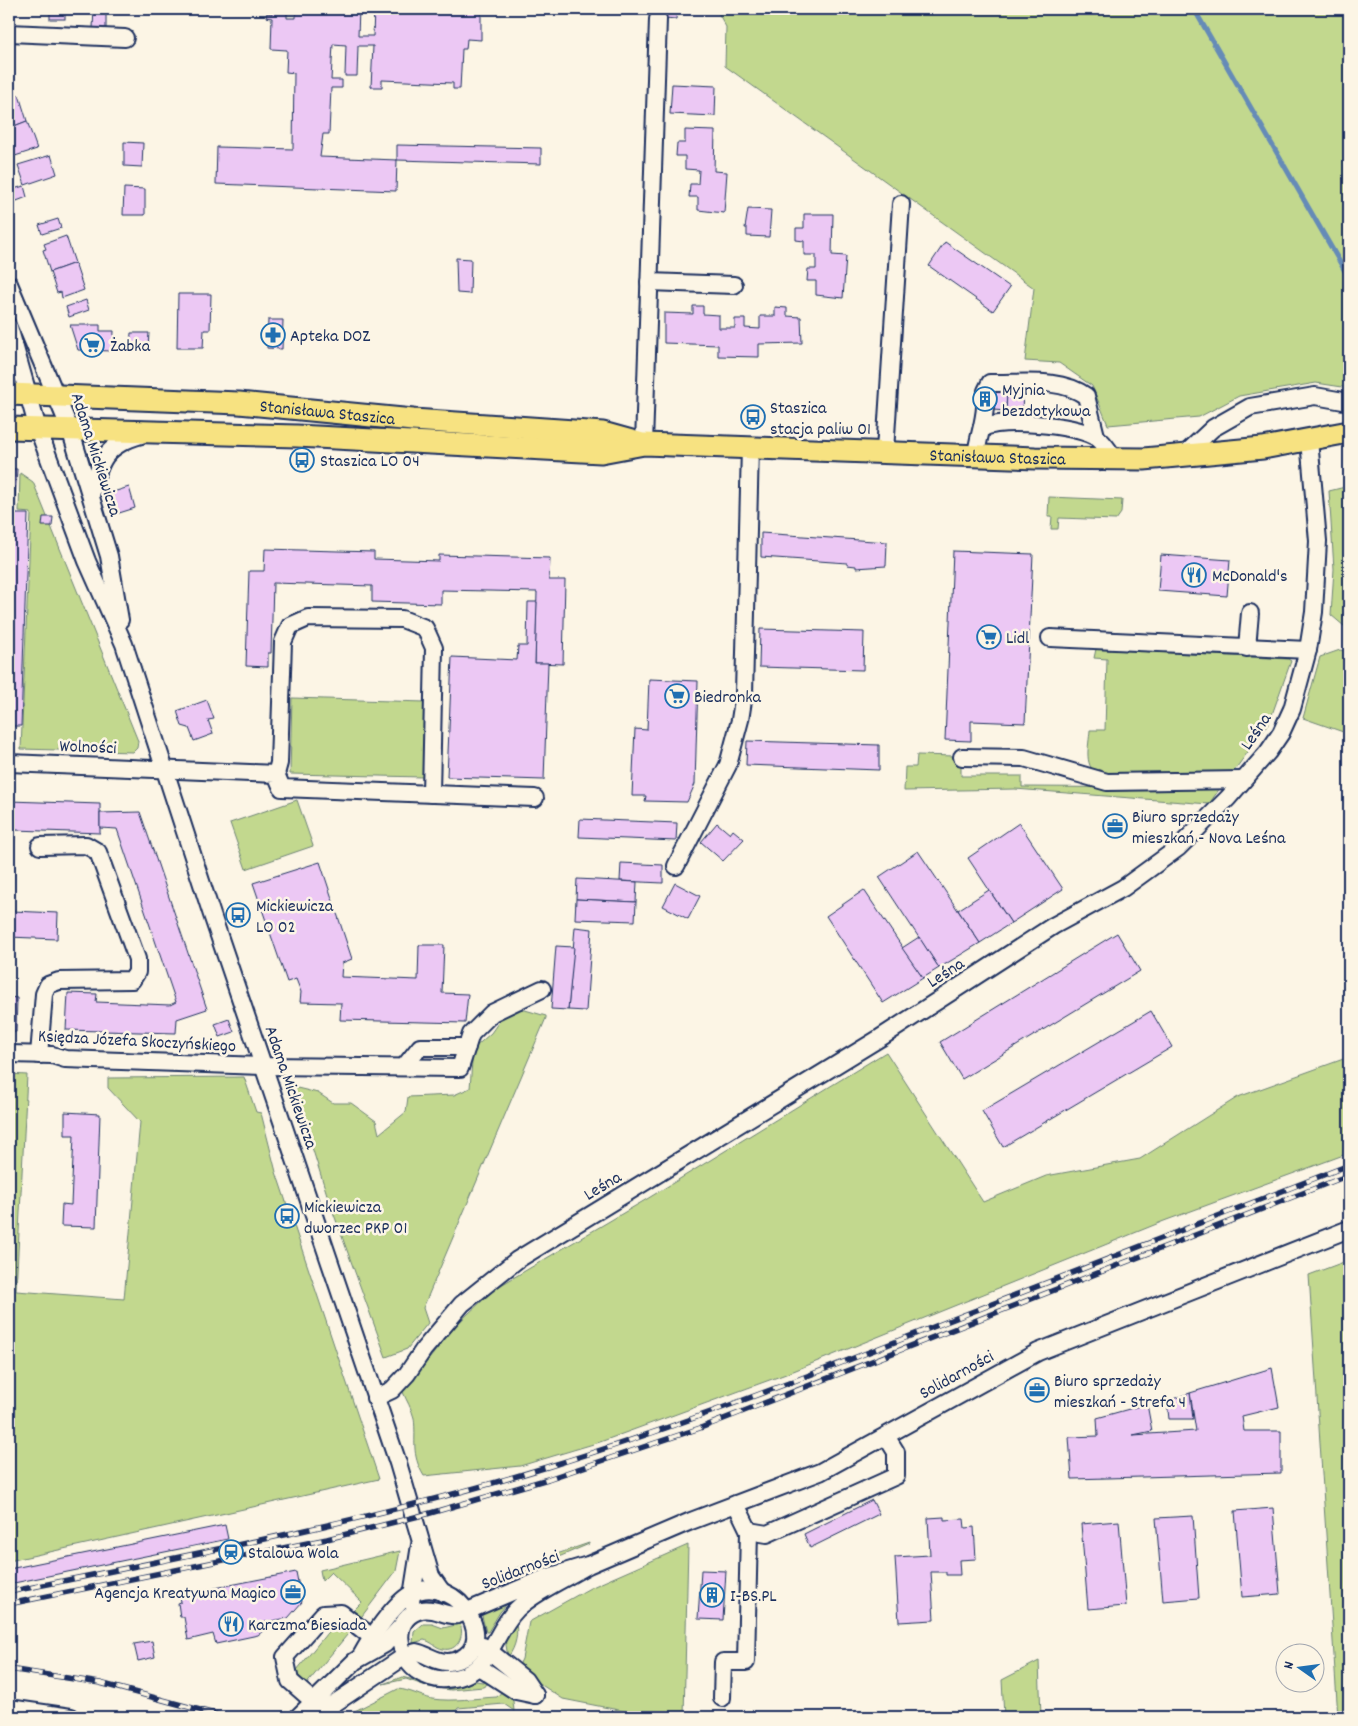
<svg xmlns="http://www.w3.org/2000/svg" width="1358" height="1726" font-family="Dekko,sans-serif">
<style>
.green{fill:#c2d88e;stroke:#6e8476}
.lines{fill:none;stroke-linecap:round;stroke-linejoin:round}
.stream{stroke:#658bb7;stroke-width:5}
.building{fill:#ecc8f4;stroke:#1b2f5e}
.minor-casing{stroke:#1b2f5e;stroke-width:20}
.major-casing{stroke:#1b2f5e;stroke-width:25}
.minor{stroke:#fcf5e5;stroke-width:16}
.major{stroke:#f7e281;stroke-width:21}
.rail-casing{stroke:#1b2f5e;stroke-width:5.5}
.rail{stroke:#fcf5e5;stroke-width:4;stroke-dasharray:11;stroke-linecap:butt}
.labels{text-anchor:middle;stroke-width:5;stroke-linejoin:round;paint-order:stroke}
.poi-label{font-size:18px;fill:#1b2f5e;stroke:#fcf5e5;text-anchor:start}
.street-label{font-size:18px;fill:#1b2f5e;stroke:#fcf5e5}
</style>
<rect width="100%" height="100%" fill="#fcf5e5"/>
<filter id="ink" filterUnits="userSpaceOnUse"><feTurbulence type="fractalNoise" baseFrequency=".02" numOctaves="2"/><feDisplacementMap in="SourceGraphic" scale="10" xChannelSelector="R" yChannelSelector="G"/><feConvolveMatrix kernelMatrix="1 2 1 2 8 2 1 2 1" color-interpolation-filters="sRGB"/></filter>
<g filter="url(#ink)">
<g class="green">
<polygon points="716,9 1349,9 1349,388 1316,383 1239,396 1199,417 1108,425 1092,386 1059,363 1025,361 1034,288 725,66 726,27"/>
<polygon points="20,473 33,482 138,741 137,748 133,752 21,749 31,513 19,512"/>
<polygon points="1349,486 1349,627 1344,626 1331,615 1334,569 1329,491"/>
<polygon points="1049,497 1122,500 1121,513 1116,520 1059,518 1058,529 1051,529 1052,516 1048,516"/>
<path d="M1096,649L1288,659L1291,661L1269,723L1234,771L1227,774L1101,775C1082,769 1089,746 1090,730H1105L1107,659L1094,658Z"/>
<polygon points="1340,650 1349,652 1349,734 1303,718 1320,657"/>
<polygon points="292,698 425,702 423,777 290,774"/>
<polygon points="917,755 956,756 956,763 961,764 961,776 1022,776 1022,787 1220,788 1209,804 1015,789 904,791 905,767 916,767"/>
<polygon points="297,800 313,846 246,869 230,823"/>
<polygon points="518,1008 546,1016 546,1018 423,1308 428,1323 407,1349 386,1357 329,1201 293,1087 318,1093 333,1103 351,1103 376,1121 379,1134 406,1112 408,1097 454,1095 470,1088 473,1049 491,1033 505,1013"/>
<path d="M886,1052L983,1202L1046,1176L1140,1159L1238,1097L1349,1057V1153L1164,1221L786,1374L600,1442L520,1466L424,1476C410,1453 417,1441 414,1418C412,1409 406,1400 403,1392L456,1325L496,1288L647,1199Z"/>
<polygon points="9,1074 27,1075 16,1291 124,1299 140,1122 108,1088 108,1078 244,1077 256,1112 261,1113 276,1172 379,1479 9,1561"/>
<polygon points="1349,1260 1349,1717 1338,1717 1309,1275"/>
<polygon points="589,1543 589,1544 514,1576 513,1569"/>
<polygon points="688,1545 684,1717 654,1717 563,1699 517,1669 522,1659 529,1622 590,1588"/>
<polygon points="400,1551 396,1571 359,1620 351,1613 362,1602 331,1572 322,1581 320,1570"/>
<polygon points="506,1601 507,1604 500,1612 488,1632 486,1632 481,1612"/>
<path d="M515,1620C519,1632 516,1647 508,1657L505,1639Z"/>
<polygon points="339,1623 352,1629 305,1686 297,1674 297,1670 331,1628"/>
<path d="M423,1624H432L443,1628L460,1624C465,1636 457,1652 443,1649C436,1648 431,1641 424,1640L413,1643L414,1632Z"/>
<polygon points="1039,1661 1041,1717 1004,1717 1002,1680"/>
<polygon points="402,1677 441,1687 476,1681 489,1683 483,1687 451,1690 429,1687 406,1679 383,1684"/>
<path d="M398,1689C410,1690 420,1696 432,1699C453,1702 476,1698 497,1697L503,1690L513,1701L514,1711L504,1704L458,1708L451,1717H343Z"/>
</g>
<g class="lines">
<polyline class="stream" points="1194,9 1349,278"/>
</g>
<g class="building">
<rect x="50" y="9" width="15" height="10"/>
<polygon points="94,9 106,9 106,28 93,28"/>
<polygon points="272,9 287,9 287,18 296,18 296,9 359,9 358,36 373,36 374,9 481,9 481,40 467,39 466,49 462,49 460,89 453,89 453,83 382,80 382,87 371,87 373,46 358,46 357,76 345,76 346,45 333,44 331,80 342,80 342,88 331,88 329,134 323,134 320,157 397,160 396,191 216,184 217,147 293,149 294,73 286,72 287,50 271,49 272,18 266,17 267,13 272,14"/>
<polygon points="666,9 677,9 676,19 665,18"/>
<polygon points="11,76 14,86 9,88 9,77"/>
<polygon points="672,84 716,86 715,116 670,114"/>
<polygon points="19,95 27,121 9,128 9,98"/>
<polygon points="27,121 37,149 15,156 13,151 10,152 9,149 9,128"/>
<polygon points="685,130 715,131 714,171 727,172 724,213 698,210 698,197 689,197 690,184 698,184 699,170 685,169 685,156 676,156 677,143 685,143"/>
<polygon points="124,142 143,143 142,167 124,166"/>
<polygon points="397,145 541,148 541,164 397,160"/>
<polygon points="51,155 57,174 25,185 18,165"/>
<polygon points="24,186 27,197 14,202 10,190"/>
<polygon points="124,188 145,189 145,215 123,215"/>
<polygon points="748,209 771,210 769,237 747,236 747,228 745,228"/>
<polygon points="804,214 833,214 832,255 846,256 843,298 816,295 816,281 807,281 808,269 816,269 816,255 804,255 804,241 796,240 796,228 804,228"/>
<polygon points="58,219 61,228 42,234 39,225"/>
<polygon points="66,236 75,263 50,272 43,250 46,249 44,244"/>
<polygon points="945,242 1010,287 993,311 929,266"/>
<polygon points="456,258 471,259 470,294 457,293"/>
<polygon points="75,263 84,290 62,298 61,292 57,293 50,272"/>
<polygon points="178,294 211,294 210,330 204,330 203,348 177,348"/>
<polygon points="86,300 89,310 69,317 66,307"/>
<polygon points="693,306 703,306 703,314 719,315 719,328 735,328 735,319 745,319 745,328 760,329 760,316 775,316 775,307 787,308 787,316 801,317 802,343 759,344 759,357 718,356 718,345 664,343 664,313 693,314"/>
<polygon points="268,320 283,320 282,349 267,348"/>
<polygon points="70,325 100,325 100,331 114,331 113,351 78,350"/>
<polygon points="131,333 149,333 148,347 130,347"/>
<polygon points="995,390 1007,391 1006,411 993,410"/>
<polygon points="978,391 994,392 993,408 976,407"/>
<polygon points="1007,391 1023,392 1022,412 1006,411"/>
<polygon points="9,469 17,469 15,499 9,499"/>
<polygon points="129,487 135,508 116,514 110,493"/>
<polygon points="9,499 15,499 15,514 28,514 21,726 9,726"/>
<polygon points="43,517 53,517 52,526 42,526"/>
<polygon points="761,533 887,542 886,566 856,568 856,566 847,565 847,563 761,557"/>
<polygon points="265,549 374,552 374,559 407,560 439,561 439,555 550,558 549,580 565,580 563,664 535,663 537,592 441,590 441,604 372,602 372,586 273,583 271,653 268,653 268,667 246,666 249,571 264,571"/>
<polygon points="953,551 1033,554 1025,723 971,721 971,741 945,740"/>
<polygon points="1161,555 1230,560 1227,596 1158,591"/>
<polygon points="528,602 537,602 535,663 548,663 544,780 447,777 452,657 517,660 518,646 527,646"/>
<polygon points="760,629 864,632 863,670 759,667"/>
<polygon points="649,679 698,681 695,784 687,802 645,801 646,796 632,796 635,729 647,730"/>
<polygon points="207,700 214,719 208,720 213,734 194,741 189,728 182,726 177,711"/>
<polygon points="747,741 879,745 879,770 746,765"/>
<polygon points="9,801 100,804 100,833 15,830 12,911 58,913 57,939 9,937"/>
<polygon points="140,812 207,1009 177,1019 176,1033 66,1030 68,993 97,994 96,1002 170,1005 176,1002 117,829 100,828 100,813"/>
<polygon points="1119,818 1124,826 1111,835 1106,826"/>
<polygon points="580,819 677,823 676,841 579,837"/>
<polygon points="717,823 730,834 733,830 744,839 723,861 701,842"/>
<polygon points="1019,823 1063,889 1011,923 968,858"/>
<polygon points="918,851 980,943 939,968 879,877"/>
<polygon points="320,862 352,959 342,963 341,977 418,980 419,945 444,945 442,993 468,994 465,1023 340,1020 341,1003 300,1002 301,992 296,979 287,982 253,883"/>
<polygon points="621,863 663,865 663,883 620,881"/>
<polygon points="577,879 637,882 636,902 576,899"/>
<polygon points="675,883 700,896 688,919 663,906"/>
<polygon points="864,890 923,978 883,1003 826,916"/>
<polygon points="989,890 1011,923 980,943 958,910"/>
<polygon points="576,899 636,902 635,921 575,919"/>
<polygon points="575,927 592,929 586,1011 568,1010"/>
<polygon points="1117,933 1140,971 962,1079 940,1042"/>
<polygon points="919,937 939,968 923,978 902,948"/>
<polygon points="556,946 574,947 568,1010 551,1009"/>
<polygon points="9,997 17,998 16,1032 9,1032"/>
<polygon points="1151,1011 1172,1047 1003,1147 982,1111"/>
<polygon points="229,1019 234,1032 220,1037 215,1024"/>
<polygon points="65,1112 100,1114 96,1227 61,1226 62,1204 71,1205 74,1135 65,1135"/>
<rect x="9" y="1222" width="3" height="49"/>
<polygon points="1272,1368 1279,1407 1242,1416 1244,1431 1281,1431 1281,1473 1072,1479 1069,1437 1098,1436 1097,1418 1147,1404 1152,1431 1133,1435 1196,1431 1190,1393"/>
<polygon points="1043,1385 1044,1393 1032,1396 1031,1387"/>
<polygon points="1190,1393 1193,1419 1169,1419 1167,1401"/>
<polygon points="872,1500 879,1514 810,1548 804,1534"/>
<polygon points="1273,1508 1280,1594 1242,1597 1235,1511"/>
<polygon points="1193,1516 1199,1598 1163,1601 1156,1518"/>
<polygon points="944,1517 944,1520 964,1519 965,1528 974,1527 976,1559 959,1560 960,1575 946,1575 946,1572 931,1572 934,1620 899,1622 895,1557 930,1555 928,1518"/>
<polygon points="1119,1521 1126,1606 1088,1609 1081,1524"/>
<polygon points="225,1525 228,1539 9,1584 9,1569"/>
<polygon points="701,1570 726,1571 723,1620 698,1619"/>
<polygon points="296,1572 302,1602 288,1618 265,1622 264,1630 258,1635 216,1644 213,1634 188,1640 184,1617 180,1617 178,1603 181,1602 180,1595"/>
<polygon points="152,1641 155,1657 138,1661 134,1644"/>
</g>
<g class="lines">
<g class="minor-casing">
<g id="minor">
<polyline points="9,33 125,38"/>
<polyline points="649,282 734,285"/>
<polyline points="9,284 70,429 109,556 120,620"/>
<polyline points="9,327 38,429 87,561 124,644 212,915 398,1463 431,1576 443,1593"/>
<path d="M986,391L990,383C1021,384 1059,377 1086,396L1096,436"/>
<path d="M982,428C1005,418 1071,425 1094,436C1102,439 1110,453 1115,459"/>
<polyline points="644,444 658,19"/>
<polyline points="885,451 901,204"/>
<path d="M976,455C978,438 984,424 985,407"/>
<polyline points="1183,456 1213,428 1250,407 1315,396 1349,402"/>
<path d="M91,496C99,461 105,445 141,435"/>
<polyline points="1050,638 1308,650"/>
<polyline points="1247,648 1250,613"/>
<polyline points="962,757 1024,758 1107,782 1243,780"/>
<polyline points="9,763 276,774 282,788 535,798"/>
<polyline points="276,774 279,763 283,642 290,626 308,618 402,619 425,628 434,648 431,794"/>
<polyline points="676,866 728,765 740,720 744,694 750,447"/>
<polyline points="9,1054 52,1055 65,1059 264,1066 460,1068 471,1034 492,1013 542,989"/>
<polyline points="39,1055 44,994 48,985 59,981 132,980 137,972 137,959 98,852 86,845 40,846"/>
<polyline points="404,1067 420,1047 467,1047"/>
<polyline points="375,1398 392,1390 407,1374 424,1349 462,1304 517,1260 880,1038 1053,926 1123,888 1178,848 1228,798 1268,752 1281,733 1292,709 1308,650 1314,612 1318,541 1309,440"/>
<polyline points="749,1531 767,1534 896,1476 896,1452 886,1436"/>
<path d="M588,1565C566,1578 535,1592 517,1609C490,1636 491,1678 445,1679C436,1680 424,1676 416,1670C397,1655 391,1617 422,1610C435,1607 446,1617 458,1615L545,1578L588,1565L691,1521L820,1472L1038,1352L1349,1229"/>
<polyline points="411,1602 420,1545"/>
<polyline points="483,1646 525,1680 535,1695"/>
<polyline points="479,1667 516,1691 535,1695"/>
<polyline points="722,1698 723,1662 746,1662 749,1531 736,1504"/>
<polyline points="314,1702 290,1681 285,1657 323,1614 341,1613 373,1638"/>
<polyline points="9,1708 71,1717"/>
<polyline points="298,1717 355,1661 385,1644 402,1625"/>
<path d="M318,1717L329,1707L405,1656L416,1652C427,1654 437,1663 449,1662C506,1654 459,1569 411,1594C394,1603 370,1639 361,1656"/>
</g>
</g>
<g class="major-casing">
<g id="major">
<path id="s1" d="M9,394L239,403L413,420L603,433L639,443"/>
<path id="s2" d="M9,428L297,436L601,452L644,444L1035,458L1144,459L1263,448L1349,432"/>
</g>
</g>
<use href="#minor" class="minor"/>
<use href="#major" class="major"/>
<g class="rail-casing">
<g id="rail">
<path d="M9,1592C189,1555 371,1521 547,1467C678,1427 806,1377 933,1327C1072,1273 1211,1219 1349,1165"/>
<polyline points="9,1604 327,1539 427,1514 548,1479 703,1427 1349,1175"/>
<polyline points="9,1669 100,1683 226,1717"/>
</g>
</g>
<use href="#rail" class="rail"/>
</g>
</g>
<defs>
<g id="pharmacy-ring" transform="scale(1.25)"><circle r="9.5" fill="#fcf5e5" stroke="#1f6fb2" stroke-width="1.5"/><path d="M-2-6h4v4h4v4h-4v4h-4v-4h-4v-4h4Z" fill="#1f6fb2"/></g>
<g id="supermarket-ring" transform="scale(1.25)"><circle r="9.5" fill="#fcf5e5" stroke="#1f6fb2" stroke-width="1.5"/><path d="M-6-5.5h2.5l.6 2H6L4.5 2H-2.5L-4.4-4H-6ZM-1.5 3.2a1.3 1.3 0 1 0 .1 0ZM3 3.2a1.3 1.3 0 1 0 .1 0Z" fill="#1f6fb2"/></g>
<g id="building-ring" transform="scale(1.25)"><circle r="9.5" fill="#fcf5e5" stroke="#1f6fb2" stroke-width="1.5"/><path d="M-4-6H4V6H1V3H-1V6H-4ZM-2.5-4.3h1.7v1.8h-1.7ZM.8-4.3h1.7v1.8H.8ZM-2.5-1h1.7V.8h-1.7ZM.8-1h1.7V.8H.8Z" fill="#1f6fb2"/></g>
<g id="bus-ring" transform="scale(1.25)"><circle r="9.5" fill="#fcf5e5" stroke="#1f6fb2" stroke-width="1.5"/><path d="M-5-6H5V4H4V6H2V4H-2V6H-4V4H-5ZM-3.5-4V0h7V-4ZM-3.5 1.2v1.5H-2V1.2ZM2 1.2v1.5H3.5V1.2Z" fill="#1f6fb2"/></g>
<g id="restaurant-ring" transform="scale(1.25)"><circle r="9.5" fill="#fcf5e5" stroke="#1f6fb2" stroke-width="1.5"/><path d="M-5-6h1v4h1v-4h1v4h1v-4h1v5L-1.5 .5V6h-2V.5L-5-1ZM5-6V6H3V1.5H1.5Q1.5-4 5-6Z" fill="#1f6fb2"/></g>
<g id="office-ring" transform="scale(1.25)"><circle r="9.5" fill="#fcf5e5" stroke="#1f6fb2" stroke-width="1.5"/><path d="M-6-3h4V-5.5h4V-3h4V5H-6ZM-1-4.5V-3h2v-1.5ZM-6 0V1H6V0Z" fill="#1f6fb2"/></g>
<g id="station-ring" transform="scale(1.25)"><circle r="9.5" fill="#fcf5e5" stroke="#1f6fb2" stroke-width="1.5"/><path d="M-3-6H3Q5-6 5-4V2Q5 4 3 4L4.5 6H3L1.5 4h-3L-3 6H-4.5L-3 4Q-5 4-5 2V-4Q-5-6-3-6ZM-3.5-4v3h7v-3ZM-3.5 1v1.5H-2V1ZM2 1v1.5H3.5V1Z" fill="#1f6fb2"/></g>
</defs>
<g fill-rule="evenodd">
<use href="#pharmacy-ring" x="273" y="335"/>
<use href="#supermarket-ring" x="92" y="345"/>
<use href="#building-ring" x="985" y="399"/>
<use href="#bus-ring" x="753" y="417"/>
<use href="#bus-ring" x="302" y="460"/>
<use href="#restaurant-ring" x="1194" y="575"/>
<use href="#supermarket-ring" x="989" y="637"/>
<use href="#supermarket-ring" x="677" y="696"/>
<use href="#office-ring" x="1115" y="826"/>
<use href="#bus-ring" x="238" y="915"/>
<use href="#bus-ring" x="287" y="1216"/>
<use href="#office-ring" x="1037" y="1390"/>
<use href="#station-ring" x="231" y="1552"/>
<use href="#office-ring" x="293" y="1592"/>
<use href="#building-ring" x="712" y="1595"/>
<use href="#restaurant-ring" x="231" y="1624"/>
</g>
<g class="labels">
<g class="poi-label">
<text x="290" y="341">Apteka DOZ</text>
<text x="110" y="351">Żabka</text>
<text x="1002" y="395">Myjnia<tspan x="1002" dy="21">bezdotykowa</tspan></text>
<text x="770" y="413">Staszica<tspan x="770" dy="21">stacja paliw 01</tspan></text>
<text x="320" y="466">Staszica LO 04</text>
<text x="1212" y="581">McDonald's</text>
<text x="1006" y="643">Lidl</text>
<text x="694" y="702">Biedronka</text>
<text x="1132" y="822">Biuro sprzedaży<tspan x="1132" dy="21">mieszkań - Nova Leśna</tspan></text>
<text x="256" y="911">Mickiewicza<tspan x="256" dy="21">LO 02</tspan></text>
<text x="304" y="1212">Mickiewicza<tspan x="304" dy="21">dworzec PKP 01</tspan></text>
<text x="1054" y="1386">Biuro sprzedaży<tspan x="1054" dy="21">mieszkań - Strefa 4</tspan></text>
<text x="248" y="1558">Stalowa Wola</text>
<text x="276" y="1598" text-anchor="end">Agencja Kreatywna Magico</text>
<text x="730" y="1601">I-BS.PL</text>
<text x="248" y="1630">Karczma Biesiada</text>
</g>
<g class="street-label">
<text dy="6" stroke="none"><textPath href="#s1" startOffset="319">Stanisława Staszica</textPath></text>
<text transform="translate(97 454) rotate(72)" y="6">Adama Mickiewicza</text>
<text dy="6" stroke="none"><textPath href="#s2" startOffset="990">Stanisława Staszica</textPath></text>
<text transform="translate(1255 731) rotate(-56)" y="6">Leśna</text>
<text transform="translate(88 746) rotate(2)" y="6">Wolności</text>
<text transform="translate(945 972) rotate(-33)" y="6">Leśna</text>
<text transform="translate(137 1040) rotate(3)" y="6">Księdza Józefa Skoczyńskiego</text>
<text transform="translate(292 1087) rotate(71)" y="6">Adama Mickiewicza</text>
<text transform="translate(602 1185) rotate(-31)" y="6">Leśna</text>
<text transform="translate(956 1374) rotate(-29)" y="6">Solidarności</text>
<text transform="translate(520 1569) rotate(-21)" y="6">Solidarności</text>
</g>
</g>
<rect width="1358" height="1726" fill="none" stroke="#fcf5e5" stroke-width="30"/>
<rect x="15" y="15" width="1328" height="1696" fill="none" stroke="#1b2f5e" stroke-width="2" filter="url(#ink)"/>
<g transform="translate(1300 1668) rotate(284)"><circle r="24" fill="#fcf5e5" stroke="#a2a6af"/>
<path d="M0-4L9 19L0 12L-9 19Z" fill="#1f6fb2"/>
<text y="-8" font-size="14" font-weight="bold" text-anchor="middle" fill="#1b2f5e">N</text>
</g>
</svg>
